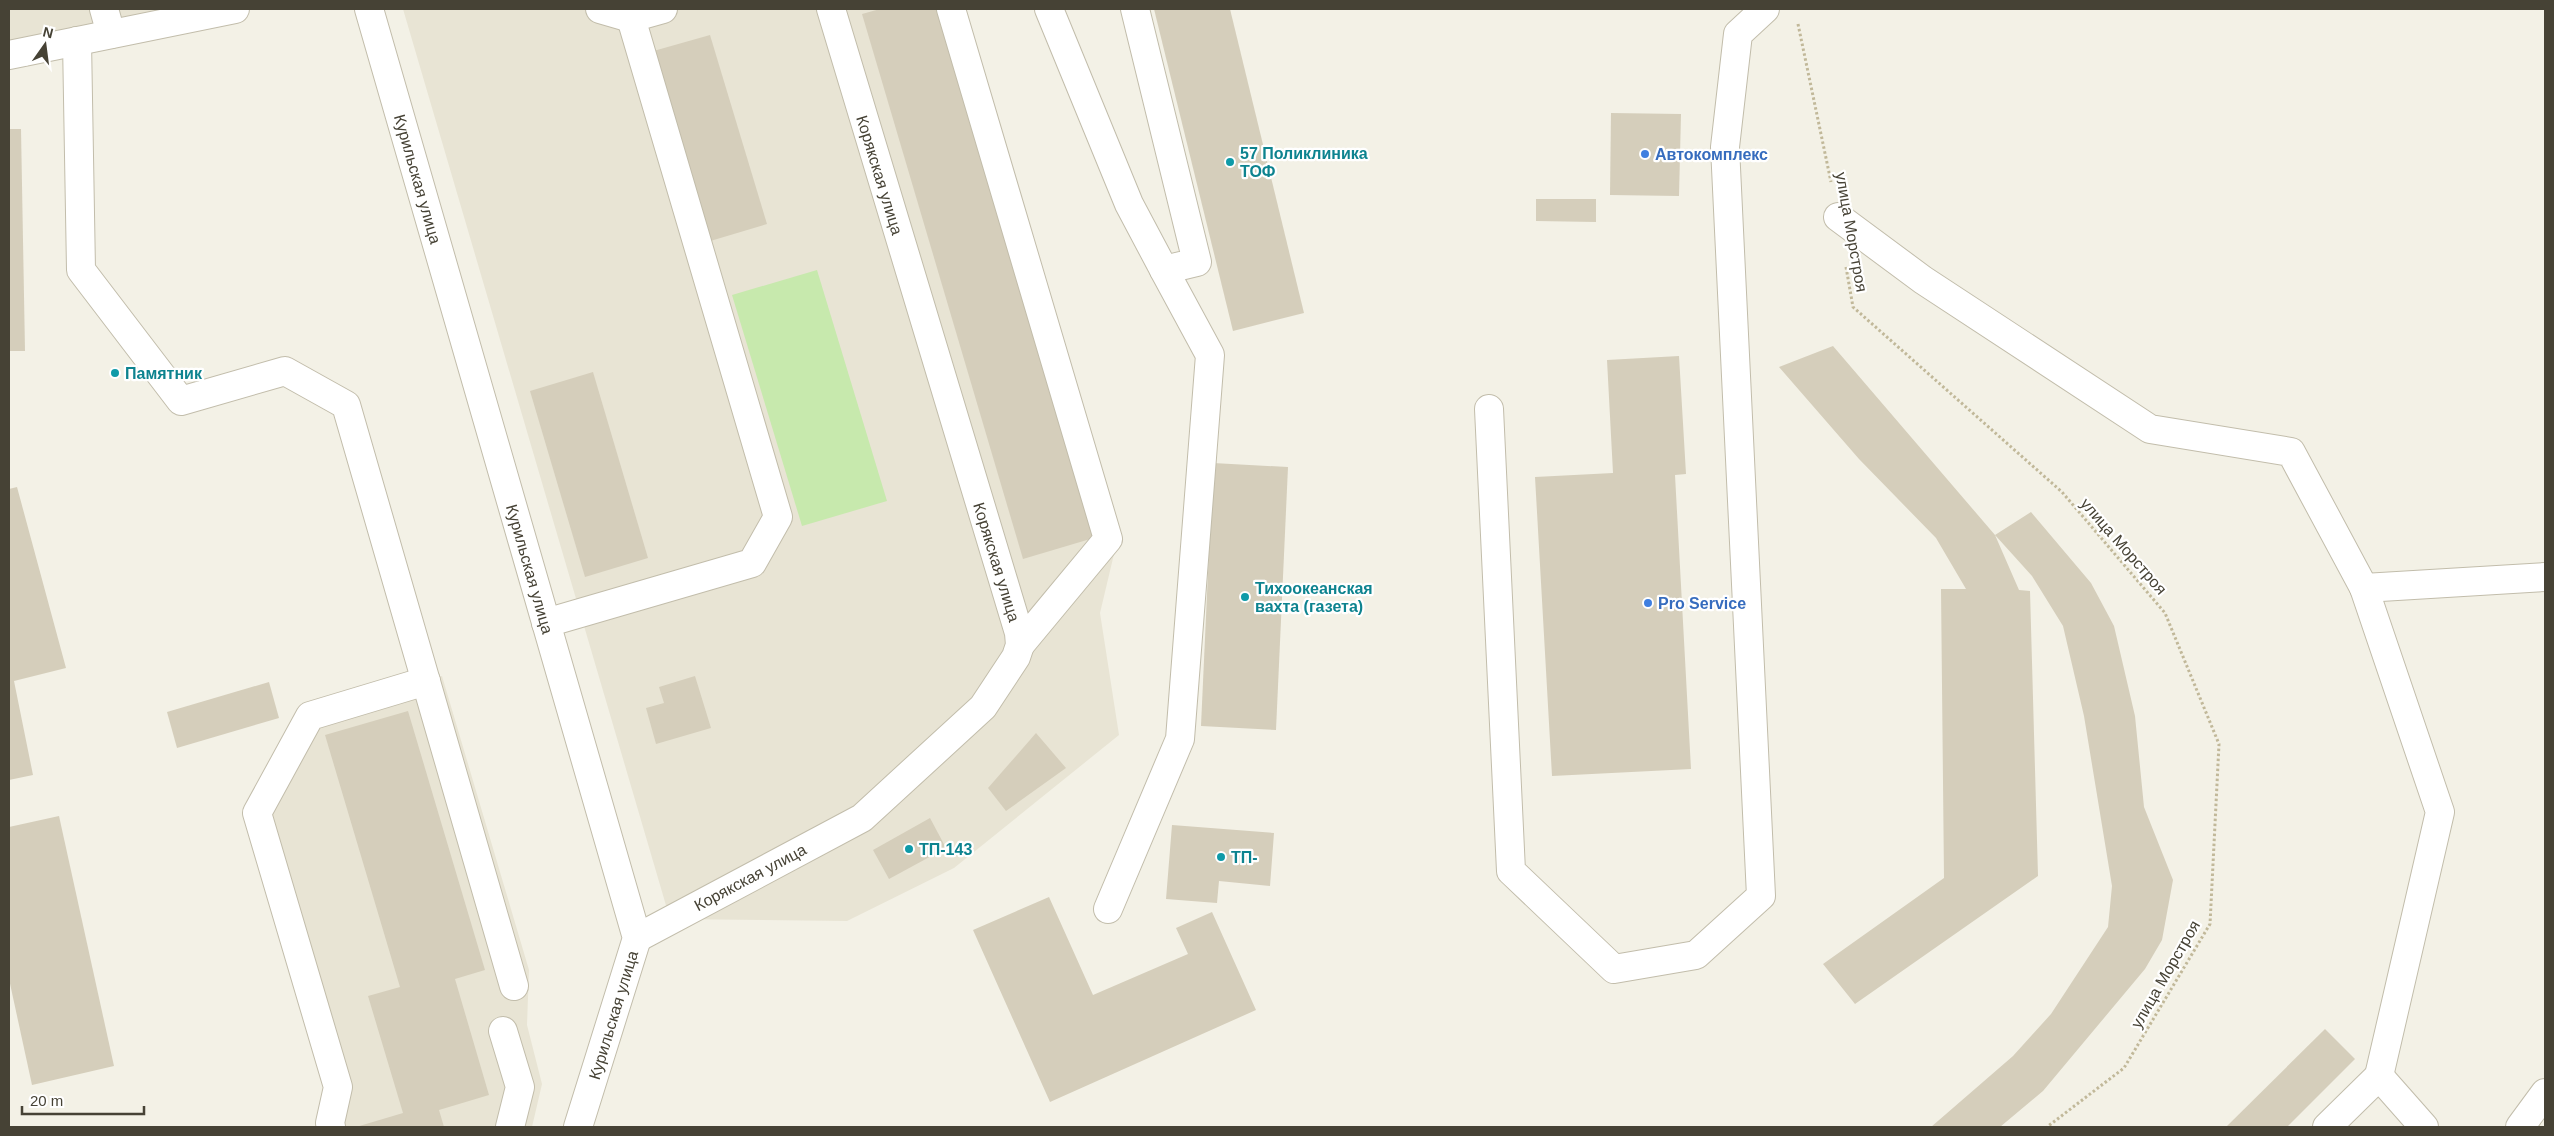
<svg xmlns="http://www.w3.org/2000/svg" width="2554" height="1136" font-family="Helvetica,sans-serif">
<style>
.residential{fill:#e8e4d4}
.green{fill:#c7e9ad}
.building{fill:#d5cebb}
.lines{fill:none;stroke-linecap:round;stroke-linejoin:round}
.minor-casing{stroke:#c2bdab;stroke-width:30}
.path{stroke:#c1b899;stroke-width:3;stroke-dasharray:2.5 2.5;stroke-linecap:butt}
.minor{stroke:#fff;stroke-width:28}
.shop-dot{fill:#3f7fe0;stroke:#fff;stroke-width:2}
.culture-dot{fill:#0f9aa8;stroke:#fff;stroke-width:2}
.labels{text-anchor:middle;stroke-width:4.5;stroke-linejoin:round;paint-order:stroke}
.culture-label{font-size:16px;font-weight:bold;fill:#0d838f;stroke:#fff;text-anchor:start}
.shop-label{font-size:16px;font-weight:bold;fill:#366cbe;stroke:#fff;text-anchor:start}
.street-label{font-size:16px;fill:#464235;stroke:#fff}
</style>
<rect width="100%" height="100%" fill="#f3f1e6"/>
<g class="residential">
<polygon points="9,9 235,9 9,55"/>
<polygon points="403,9 964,9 1119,533 1100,613 1119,735 954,868 847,921 670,919"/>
<polygon points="442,676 529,970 527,1025 542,1084 532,1127 331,1127 338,1087 257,813 310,716"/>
</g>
<polygon class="green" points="817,270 887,501 802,526 732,295"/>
<g class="building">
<polygon points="880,9 940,9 1097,537 1023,559 862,14"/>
<polygon points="1154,9 1230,9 1304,313 1233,331"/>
<polygon points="710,35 767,224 707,242 650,52"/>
<polygon points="1611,113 1681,114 1679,196 1610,195"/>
<polygon points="9,129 21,129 25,351 9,351"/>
<polygon points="1536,199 1596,199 1596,222 1536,221"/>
<polygon points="1833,346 1995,535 2031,512 2091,583 2114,626 2135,716 2144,807 2173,880 2162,940 2145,969 2043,1091 2000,1127 1931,1127 2013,1056 2051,1014 2108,927 2112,886 2084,716 2063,626 2032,576 1995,535 2019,590 2030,591 2038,876 1855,1004 1823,964 1944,878 1941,589 1966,589 1936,538 1859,459 1779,367"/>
<polygon points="1679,356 1686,474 1675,475 1691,769 1552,776 1535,477 1613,473 1607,360"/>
<polygon points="593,372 648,558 585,577 530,391"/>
<polygon points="1213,463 1288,467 1276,730 1201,726"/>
<polygon points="17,487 66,668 14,681 33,775 9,780 9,489"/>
<polygon points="695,676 711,728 656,744 646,708 664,703 659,687"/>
<polygon points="269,682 279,718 177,748 167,712"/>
<polygon points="408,711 485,970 455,979 489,1095 439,1110 444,1127 356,1127 403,1113 368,996 400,987 325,735"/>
<polygon points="1036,733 1066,768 1006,811 988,788"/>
<polygon points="59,816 114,1066 32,1085 9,979 9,827"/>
<polygon points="930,818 946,848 889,879 873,850"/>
<polygon points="1172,825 1274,833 1270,886 1219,881 1217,903 1166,899"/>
<polygon points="1049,897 1093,995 1188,954 1176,928 1212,912 1256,1010 1050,1102 973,930"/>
<polygon points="2325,1029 2355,1059 2287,1127 2226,1127"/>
</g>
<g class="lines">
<g class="minor-casing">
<g id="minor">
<polyline points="104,9 111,34"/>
<polyline points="369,9 637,938 578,1127"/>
<polyline points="600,9 631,18 663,9"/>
<polyline points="951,9 1108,539 1020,645"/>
<polyline points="1049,9 1129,204 1164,270 1197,262 1135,9"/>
<polyline points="77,41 81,270 181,401 285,371 346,405 514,986"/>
<polyline points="9,55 235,9"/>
<polyline points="1838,217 1923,280 2150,429 2291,452 2364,588 2440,812 2379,1076"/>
<polyline points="1489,409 1511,871 1614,969 1696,955 1761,896 1725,147 1738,34 1765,9"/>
<polyline points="2364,588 2545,577"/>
<polyline points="546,623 752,563 778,517 631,18"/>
<polyline points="1108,909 1180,739 1210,355 1164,270"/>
<polyline points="637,938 862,818 983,707 1016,657 1020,645 1019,633 831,9"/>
<polyline points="503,1031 520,1087 510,1127"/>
<polyline points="331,1127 330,1123 338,1087 257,813 310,716 426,681"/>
<polyline points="2327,1127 2379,1076 2424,1127"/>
<polyline points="2520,1127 2545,1093"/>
</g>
</g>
<g class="path">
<polyline points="1798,24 1831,182"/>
<polyline points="1846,267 1853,307 2062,492 2165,613 2219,744 2210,924 2124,1068 2047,1127"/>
</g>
<use href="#minor" class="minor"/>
</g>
<g class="shop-dot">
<circle cx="1645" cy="154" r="5"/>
<circle cx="1648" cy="603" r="5"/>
</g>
<g class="culture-dot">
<circle cx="1230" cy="162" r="5"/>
<circle cx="115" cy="373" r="5"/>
<circle cx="1245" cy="597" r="5"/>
<circle cx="909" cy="849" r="5"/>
<circle cx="1221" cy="857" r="5"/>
</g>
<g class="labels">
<g class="culture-label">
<text x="1240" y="159">57 Поликлиника<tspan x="1240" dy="18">ТОФ</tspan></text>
<text x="125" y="379">Памятник</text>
<text x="1255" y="594">Тихоокеанская<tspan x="1255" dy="18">вахта (газета)</tspan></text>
<text x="919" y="855">ТП-143</text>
<text x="1231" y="863">ТП-</text>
</g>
<g class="shop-label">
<text x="1655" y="160">Автокомплекс</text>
<text x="1658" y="609">Pro Service</text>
</g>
<g class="street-label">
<text transform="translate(880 175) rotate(73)" y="6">Корякская улица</text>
<text transform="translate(418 179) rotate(74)" y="6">Курильская улица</text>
<text transform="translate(1852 232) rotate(80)" y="6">улица Морстроя</text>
<text transform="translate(2124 546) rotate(49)" y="6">улица Морстроя</text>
<text transform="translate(997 562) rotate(73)" y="6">Корякская улица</text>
<text transform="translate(530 569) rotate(74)" y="6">Курильская улица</text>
<text transform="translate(750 877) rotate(-28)" y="6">Корякская улица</text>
<text transform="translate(2165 974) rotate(-60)" y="6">улица Морстроя</text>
<text transform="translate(613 1015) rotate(-73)" y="6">Курильская улица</text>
</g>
</g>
<rect width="2554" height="1136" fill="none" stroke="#464235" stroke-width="20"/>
<g transform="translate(45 45) rotate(14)" stroke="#ffffff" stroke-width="4" paint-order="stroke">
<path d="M0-4L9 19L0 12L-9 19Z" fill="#464235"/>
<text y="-8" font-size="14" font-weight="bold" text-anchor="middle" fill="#464235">N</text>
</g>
<path d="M22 1106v8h122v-8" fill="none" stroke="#464235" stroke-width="2.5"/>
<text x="30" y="1106" font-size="15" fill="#464235" stroke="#ffffff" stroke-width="4" paint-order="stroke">20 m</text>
</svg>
